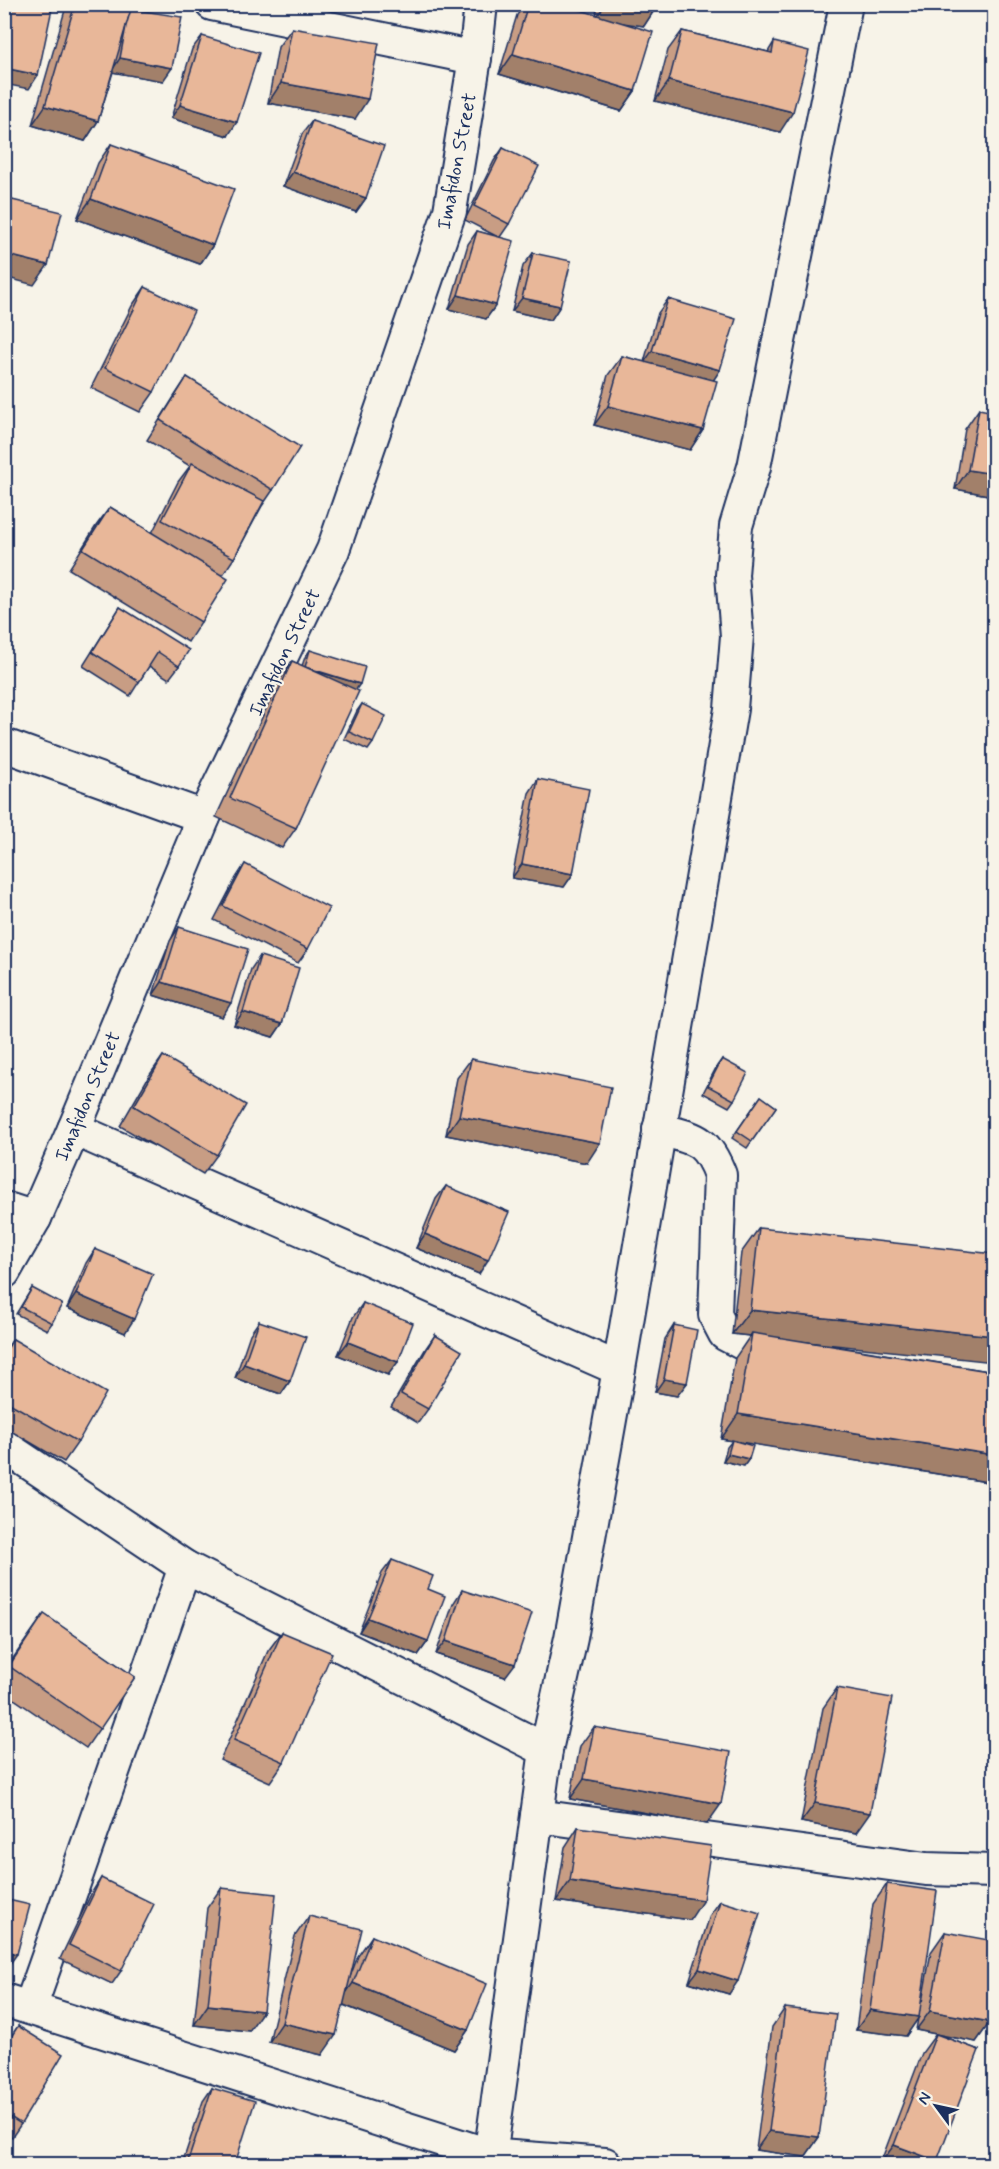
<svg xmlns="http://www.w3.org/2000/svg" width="999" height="2169" font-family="Mynerve,sans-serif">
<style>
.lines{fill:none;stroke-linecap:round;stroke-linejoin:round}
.minor-casing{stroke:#1b2f5e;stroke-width:36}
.minor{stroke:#f7f3e8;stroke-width:32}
.wall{fill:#c89d84;stroke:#1b2f5e;stroke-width:1.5}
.shaded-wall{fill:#a2806b;stroke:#1b2f5e;stroke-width:1.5}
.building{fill:#e8b799;stroke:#1b2f5e;stroke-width:1.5}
.labels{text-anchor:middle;stroke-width:4.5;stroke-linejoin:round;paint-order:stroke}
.street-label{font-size:20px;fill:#1b2f5e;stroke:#f7f3e8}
</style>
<rect width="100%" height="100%" fill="#f7f3e8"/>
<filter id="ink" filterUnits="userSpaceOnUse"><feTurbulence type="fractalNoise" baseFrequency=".0167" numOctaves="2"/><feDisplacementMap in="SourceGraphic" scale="12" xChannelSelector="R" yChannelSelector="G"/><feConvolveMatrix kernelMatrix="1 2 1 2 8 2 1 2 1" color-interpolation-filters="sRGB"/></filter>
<g filter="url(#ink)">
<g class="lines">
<g class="minor-casing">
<g id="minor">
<polyline points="212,4 475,58"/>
<polyline points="4,745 204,817"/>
<polyline points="74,1129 619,1369"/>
<path d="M659,1129C695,1139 706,1138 720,1175L715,1315L725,1334L742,1343L788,1348"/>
<polyline points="4,1208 35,1218"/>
<polyline points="4,1272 35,1218 74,1129 204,817 333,550 450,211 475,58 481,4"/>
<polyline points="4,1446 185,1567 546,1750"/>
<polyline points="537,1816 926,1869 994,1871"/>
<polyline points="4,2000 489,2155 605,2164"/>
<polyline points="30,2008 185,1567"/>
<polyline points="489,2164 546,1750 571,1638 619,1369 731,709 737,636 732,575 736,526 754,467 846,4"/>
</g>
</g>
<use href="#minor" class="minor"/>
</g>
<g class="wall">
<polygon points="69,4 128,4 131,9 163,81 113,72 98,121 85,141 32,125 65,10"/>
<polygon points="525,4 561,4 596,15 598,4 654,4 653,12 644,26 620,22 635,91 621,111 499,74 517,15"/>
<polygon points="292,28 355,119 268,103 278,47"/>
<polygon points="682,31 768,52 774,42 780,132 655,101 668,50"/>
<polygon points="202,36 228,136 171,118 192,49"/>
<polygon points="312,121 366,198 356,212 283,186 302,134"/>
<polygon points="111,144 213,245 200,264 77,219 98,163"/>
<polygon points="503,148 509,224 500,237 496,305 486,319 449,309 468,244 477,231 498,237 465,220 494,161"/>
<polygon points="533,253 560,306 551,320 512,311 523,266"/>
<polygon points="145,287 154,392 140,412 91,388 132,306"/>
<polygon points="668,299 720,370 713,380 703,430 690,450 594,425 608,375 622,356 644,362 658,313"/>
<polygon points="187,377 273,490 262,506 234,558 222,576 201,622 188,642 69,569 96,526 110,507 152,533 178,482 190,466 147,440 174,397"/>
<polygon points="979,409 994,496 955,489 965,429"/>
<polygon points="120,607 179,666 169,679 149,666 130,696 83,666"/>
<polygon points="310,650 356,690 296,828 282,848 216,817 279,681 292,661 302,666 305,657"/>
<polygon points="362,704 373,743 368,750 344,739 357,711"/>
<polygon points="538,779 573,874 564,887 512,878 529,793"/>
<polygon points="245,864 308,949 298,963 214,920 236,878"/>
<polygon points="179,927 222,1017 153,995 170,941"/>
<polygon points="260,956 282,1024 273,1037 234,1025 251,969"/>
<polygon points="163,1056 217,1155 203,1174 120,1126 149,1076"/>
<polygon points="471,1059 587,1163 446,1135 457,1078"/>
<polygon points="722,1059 734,1100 729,1107 703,1093 717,1066"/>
<polygon points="761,1096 776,1107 747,1148 732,1138"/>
<polygon points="446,1186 479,1274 416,1248 436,1199"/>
<polygon points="759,1228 817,1343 994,1372 994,1483 736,1441 749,1459 744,1466 723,1461 727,1447 732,1441 721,1439 735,1358 750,1336 732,1334 741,1253"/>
<polygon points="95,1249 125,1333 67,1308 86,1263"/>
<polygon points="32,1288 52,1323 47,1330 16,1314"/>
<polygon points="363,1303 388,1375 338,1355 353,1317"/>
<polygon points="259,1321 290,1381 281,1394 235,1378 250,1334"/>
<polygon points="674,1325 687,1383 677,1396 655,1392 665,1339"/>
<polygon points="435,1335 428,1409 418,1423 391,1407 426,1348"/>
<polygon points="13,1339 78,1442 64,1462 4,1427 4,1352"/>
<polygon points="392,1560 428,1589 428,1641 418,1655 359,1632 382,1573"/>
<polygon points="462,1590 505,1677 436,1654 453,1604"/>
<polygon points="44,1614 135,1677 86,1748 4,1692 4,1671"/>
<polygon points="282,1632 284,1762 270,1782 220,1760 268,1651"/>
<polygon points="837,1688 856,1833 801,1822 823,1708"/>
<polygon points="594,1727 707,1824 570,1799 580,1746"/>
<polygon points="578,1827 690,1920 556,1901 565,1847"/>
<polygon points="101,1878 121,1971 112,1984 60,1959 92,1892"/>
<polygon points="887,1884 922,2002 931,1952 945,1932 990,2022 976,2042 939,2035 979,2050 880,2164 922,2053 936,2034 916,2030 918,2018 906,2036 856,2030 873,1904"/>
<polygon points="221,1888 249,2031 194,2025 207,1908"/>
<polygon points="720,1901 729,1994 689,1982 710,1915"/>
<polygon points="309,1916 350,1977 358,1956 372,1936 468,2030 454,2050 343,2005 322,2055 269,2042 295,1936"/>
<polygon points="785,2008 819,2137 805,2157 756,2150 772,2027"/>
<polygon points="18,2026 21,2124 12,2137 4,2133 4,2046"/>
<polygon points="212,2088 235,2164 182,2164 203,2101"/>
</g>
<g class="shaded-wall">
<polygon points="605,5 653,12 644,26 595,19"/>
<polygon points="513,54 635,91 621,111 499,74"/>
<polygon points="120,58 172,68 163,81 111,72"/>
<polygon points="4,68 38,75 29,89 4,84"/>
<polygon points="669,81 793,112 780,132 655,101"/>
<polygon points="281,83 368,99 355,119 268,103"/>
<polygon points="180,105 237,122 228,136 171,118"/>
<polygon points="45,106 98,121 85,141 32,125"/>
<polygon points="293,172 366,198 356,212 283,186"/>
<polygon points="91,199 213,245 200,264 77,219"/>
<polygon points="4,254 48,265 34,285 4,277"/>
<polygon points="458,295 496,305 486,319 449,309"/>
<polygon points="522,298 560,306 551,320 512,311"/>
<polygon points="652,351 720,370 711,384 643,364"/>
<polygon points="608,406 703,430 690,450 594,425"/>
<polygon points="968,470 994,474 994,496 955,489"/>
<polygon points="305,668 360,684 355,691"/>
<polygon points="522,864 573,874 564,887 512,878"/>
<polygon points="162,982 231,1003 222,1017 153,995"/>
<polygon points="243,1012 282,1024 273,1037 234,1025"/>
<polygon points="459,1116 600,1143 587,1163 446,1135"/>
<polygon points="425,1234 488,1260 479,1274 416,1248"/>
<polygon points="76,1294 134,1319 125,1333 67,1308"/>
<polygon points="750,1310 994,1336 994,1362 751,1336 752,1333 750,1336 732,1334"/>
<polygon points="348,1342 398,1362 388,1375 338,1355"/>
<polygon points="244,1364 290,1381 281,1394 235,1378"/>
<polygon points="664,1379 687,1383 677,1396 655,1392"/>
<polygon points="738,1414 994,1455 994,1483 721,1439"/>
<polygon points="728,1454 749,1459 744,1466 723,1461"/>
<polygon points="368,1618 428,1641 418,1655 359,1632"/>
<polygon points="446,1641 515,1664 505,1677 436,1654"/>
<polygon points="584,1779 721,1804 707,1824 570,1799"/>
<polygon points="815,1803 870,1813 856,1833 801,1822"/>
<polygon points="570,1881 703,1900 690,1920 556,1901"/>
<polygon points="4,1951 17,1954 4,1972"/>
<polygon points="699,1969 738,1981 729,1994 689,1982"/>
<polygon points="353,1983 468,2030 454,2050 339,2003"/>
<polygon points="208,2005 263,2011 249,2031 194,2025"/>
<polygon points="870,2010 919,2017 906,2036 856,2030"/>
<polygon points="930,2011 990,2022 976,2042 916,2030"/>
<polygon points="282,2023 336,2035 322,2055 269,2042"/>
<polygon points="769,2131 819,2137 805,2157 756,2150"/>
<polygon points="894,2145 937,2161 934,2164 880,2164"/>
</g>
<g class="building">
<polygon points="4,4 53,4 38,75 4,68"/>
<polygon points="75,4 128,4 132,6 98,121 45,106"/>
<polygon points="528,4 561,4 653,32 635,91 513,54"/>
<polygon points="605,4 654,4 653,12"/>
<polygon points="131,9 182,17 172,68 120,58 126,26"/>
<polygon points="292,28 379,43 368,99 281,83"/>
<polygon points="682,31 772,53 774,42 809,51 793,112 669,81"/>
<polygon points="202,36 259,53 237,122 180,105"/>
<polygon points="312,121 384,146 366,198 293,172"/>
<polygon points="111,144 234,189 213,245 91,199"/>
<polygon points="503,148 539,166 509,224 474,206"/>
<polygon points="4,198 62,212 48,265 4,254"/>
<polygon points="477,231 514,241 496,305 458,295"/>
<polygon points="533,253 571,261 560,306 522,298"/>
<polygon points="145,287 194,311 154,392 105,368"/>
<polygon points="668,299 736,319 720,370 652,351"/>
<polygon points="622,356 717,381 703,430 608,406"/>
<polygon points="187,377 300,447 273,490 160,420"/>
<polygon points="979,409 994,412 994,474 968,470"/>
<polygon points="192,463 264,501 234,558 162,520"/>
<polygon points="110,507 228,579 201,622 83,549"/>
<polygon points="120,607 189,650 179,666 158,652 139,682 92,652"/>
<polygon points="310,650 365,667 360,684 305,667"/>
<polygon points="292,661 359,691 296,828 230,798"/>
<polygon points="362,704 386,716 373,743 349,732"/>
<polygon points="538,779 589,789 573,874 522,864"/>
<polygon points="245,864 329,908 308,949 223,906"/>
<polygon points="179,927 248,949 231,1003 162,982"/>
<polygon points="260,956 299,968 282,1024 243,1012"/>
<polygon points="163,1056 246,1105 217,1155 134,1106"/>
<polygon points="471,1059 611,1087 600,1143 459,1116"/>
<polygon points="722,1059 748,1073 734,1100 708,1086"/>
<polygon points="761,1096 776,1107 752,1141 737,1131"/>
<polygon points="446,1186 509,1212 488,1260 425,1234"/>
<polygon points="759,1228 994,1254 994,1336 750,1310"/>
<polygon points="95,1249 153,1274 134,1319 76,1294"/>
<polygon points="32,1288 62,1304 52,1323 21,1307"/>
<polygon points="363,1303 413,1323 398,1362 348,1342"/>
<polygon points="259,1321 306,1337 290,1381 244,1364"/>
<polygon points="674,1325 697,1330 687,1383 664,1379"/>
<polygon points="752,1333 994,1372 994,1455 738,1414"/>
<polygon points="435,1335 462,1351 428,1409 401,1394"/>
<polygon points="13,1339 106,1393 78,1442 4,1400 4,1354"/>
<polygon points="732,1440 753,1446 749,1459 728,1454"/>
<polygon points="392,1560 433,1576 428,1589 445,1596 428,1641 368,1618"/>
<polygon points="462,1590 532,1613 515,1664 446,1641"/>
<polygon points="44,1614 135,1677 100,1729 9,1666"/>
<polygon points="282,1632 332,1653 284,1762 234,1740"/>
<polygon points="837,1688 892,1698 870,1813 815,1803"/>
<polygon points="594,1727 731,1752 721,1804 584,1779"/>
<polygon points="578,1827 711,1846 703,1900 570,1881"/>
<polygon points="101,1878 154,1904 121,1971 69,1945"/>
<polygon points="887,1884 937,1891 919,2017 870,2010"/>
<polygon points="221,1888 276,1894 263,2011 208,2005"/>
<polygon points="4,1899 30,1905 17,1954 4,1951"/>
<polygon points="720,1901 760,1913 738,1981 699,1969"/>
<polygon points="309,1916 362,1929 336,2035 282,2023"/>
<polygon points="945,1932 994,1941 994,1998 990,2022 930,2011"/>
<polygon points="372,1936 487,1984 468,2030 353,1983"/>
<polygon points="785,2008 836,2014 819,2137 769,2131"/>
<polygon points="18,2026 63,2054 21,2124 4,2113 4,2048"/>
<polygon points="936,2034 979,2050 937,2161 894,2145"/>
<polygon points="212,2088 255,2101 235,2164 187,2164"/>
</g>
</g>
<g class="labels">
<g class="street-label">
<text transform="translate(456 161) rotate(-79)" y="7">Imafidon Street</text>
<text transform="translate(284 652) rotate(-64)" y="7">Imafidon Street</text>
<text transform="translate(87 1096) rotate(-67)" y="7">Imafidon Street</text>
</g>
</g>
<rect width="999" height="2169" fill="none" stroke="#f7f3e8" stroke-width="24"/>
<rect x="12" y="12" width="975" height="2145" fill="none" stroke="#1b2f5e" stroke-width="2" filter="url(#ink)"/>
<g transform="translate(936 2106) rotate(303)" stroke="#f7f3e8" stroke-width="4.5" paint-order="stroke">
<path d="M0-4.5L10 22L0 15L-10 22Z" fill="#1b2f5e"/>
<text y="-9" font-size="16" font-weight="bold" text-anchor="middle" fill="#1b2f5e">N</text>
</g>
</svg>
